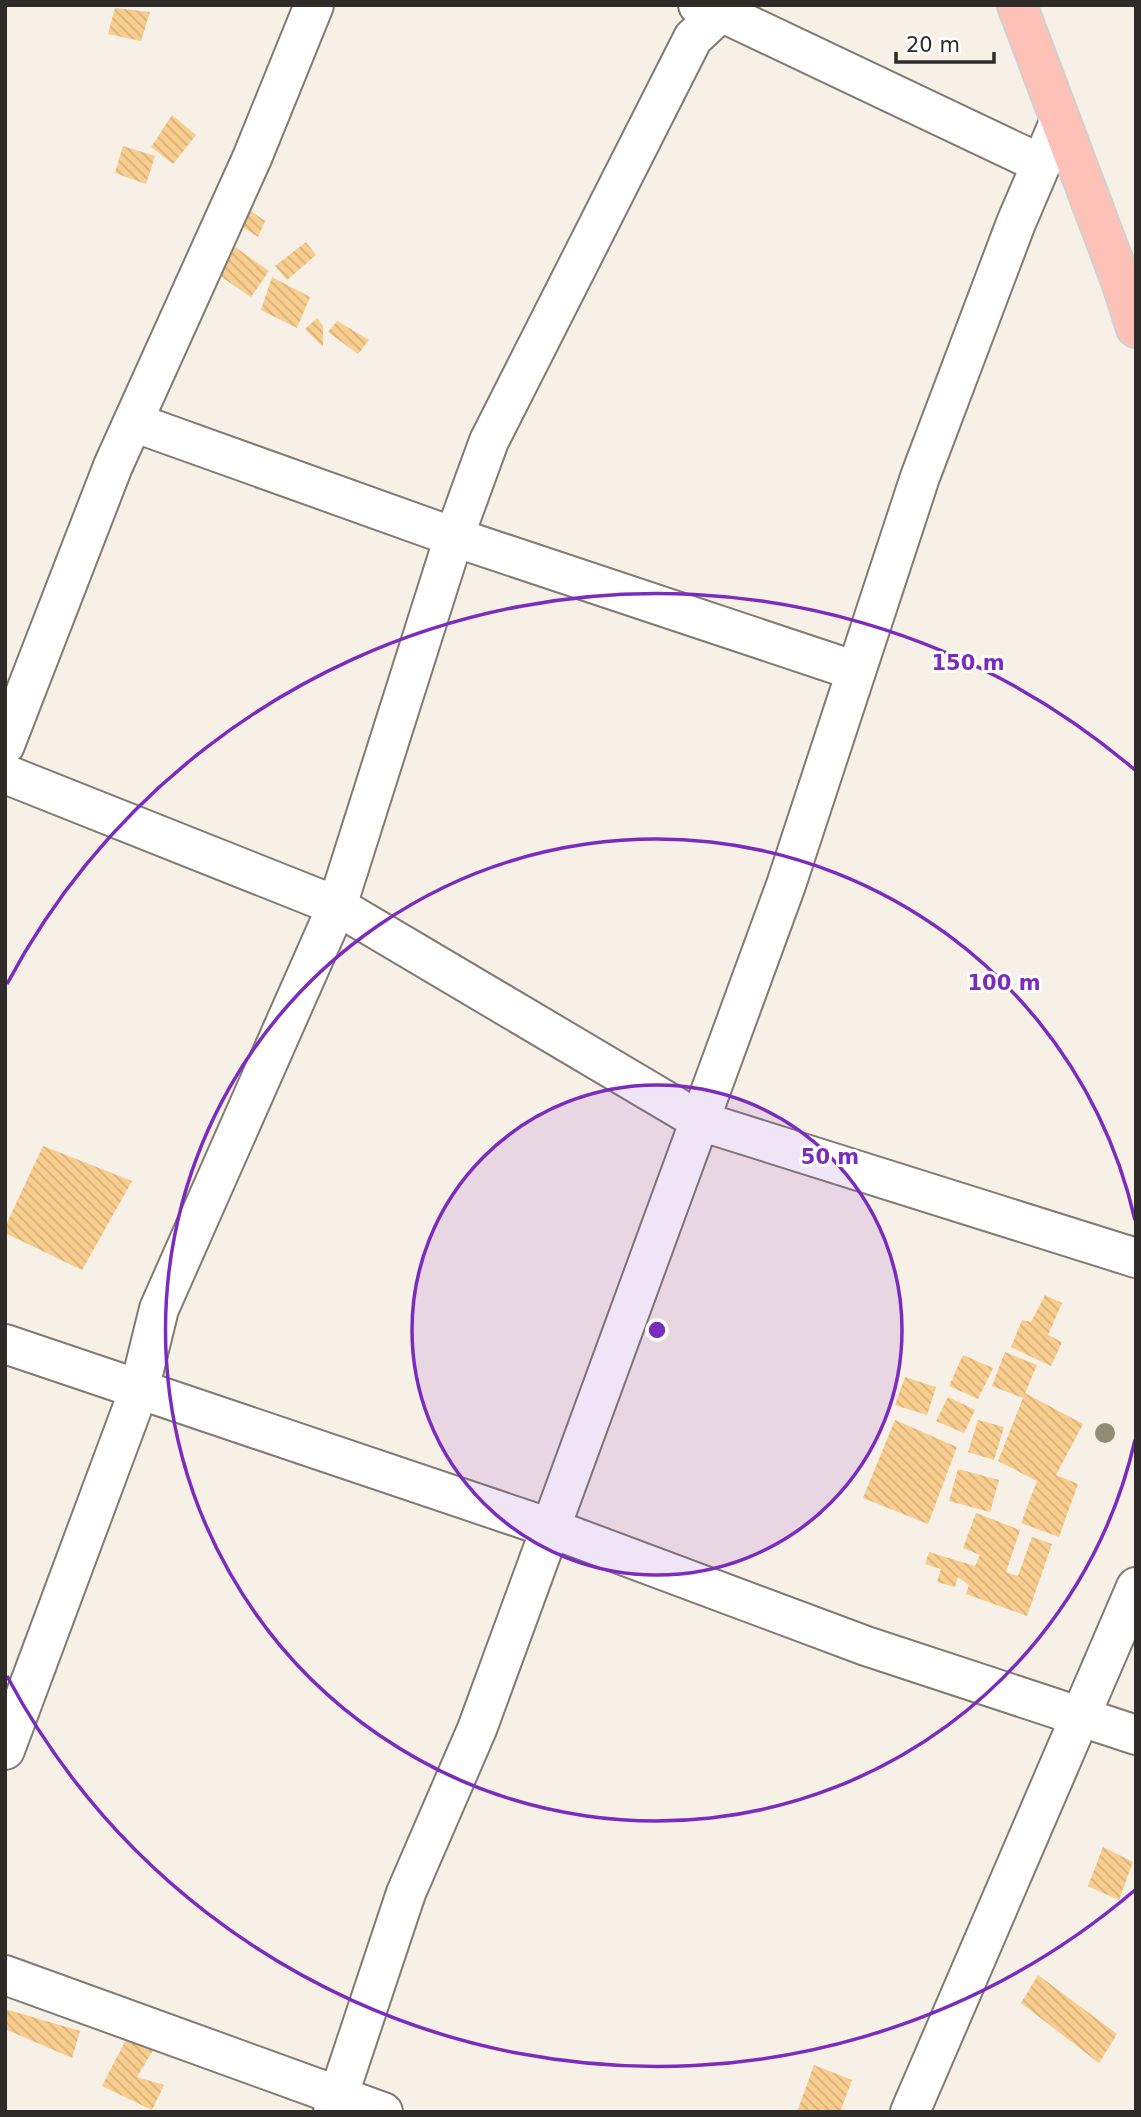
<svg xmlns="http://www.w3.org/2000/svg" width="1141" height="2117" font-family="'DejaVu Sans',sans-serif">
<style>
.building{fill:url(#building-back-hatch)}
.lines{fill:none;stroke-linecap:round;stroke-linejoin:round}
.minor-casing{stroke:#817b72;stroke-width:42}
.major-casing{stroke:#d1d0d0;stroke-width:42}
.minor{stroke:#fff;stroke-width:38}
.major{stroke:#fdc1b7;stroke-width:38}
.tree{fill:#8f8d74}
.ring{fill:none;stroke:#7b2cbf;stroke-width:3.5}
.centre{fill:#7b2cbf;stroke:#fff;stroke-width:3.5}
.ring-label{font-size:21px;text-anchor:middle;font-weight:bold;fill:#7b2cbf;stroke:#fff;stroke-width:6;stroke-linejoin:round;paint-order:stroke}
</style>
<defs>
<pattern id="building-back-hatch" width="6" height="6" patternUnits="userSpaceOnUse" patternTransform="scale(1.75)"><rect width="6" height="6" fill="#f8cd8e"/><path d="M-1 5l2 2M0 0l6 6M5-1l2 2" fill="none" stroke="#d5b07a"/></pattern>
</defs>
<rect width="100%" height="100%" fill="#f7f0e7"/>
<g class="building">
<polygon points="115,8 150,12 141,41 108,34"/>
<polygon points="172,115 196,135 173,164 151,147"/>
<polygon points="123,146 155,156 146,184 115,173"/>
<polygon points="249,210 265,221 258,237 237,223"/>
<polygon points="306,242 316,255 287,280 275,266"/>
<polygon points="235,247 269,271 251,297 217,274"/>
<polygon points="272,277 310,297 297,328 261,310"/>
<polygon points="317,318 323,326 323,347 305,329"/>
<polygon points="337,321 369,340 358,354 328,332"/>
<polygon points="43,1146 132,1181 82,1270 5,1233 5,1227"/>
<polygon points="1045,1295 1062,1303 1048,1335 1062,1342 1051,1366 1011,1347 1022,1320 1031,1322"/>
<polygon points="1005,1352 1037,1365 1025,1393 1083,1424 1056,1475 1078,1484 1059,1537 1021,1523 1037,1481 998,1461 1023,1398 992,1386"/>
<polygon points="963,1355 993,1368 978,1399 949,1386"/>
<polygon points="905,1377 936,1387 927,1415 895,1405"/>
<polygon points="948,1397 975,1410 964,1433 936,1421"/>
<polygon points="895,1420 957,1447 928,1524 863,1498"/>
<polygon points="978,1420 1004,1427 994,1460 968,1452"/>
<polygon points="958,1469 999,1480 990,1512 949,1501"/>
<polygon points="976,1513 1020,1530 1006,1572 1018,1576 1032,1537 1052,1544 1027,1616 966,1594 969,1585 958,1577 955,1587 937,1582 941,1569 925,1564 929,1552 975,1566 980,1555 963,1548"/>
<polygon points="1103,1847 1133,1862 1119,1900 1088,1886"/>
<polygon points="1038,1975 1117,2034 1099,2063 1021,2003"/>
<polygon points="5,2009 80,2031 72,2058 5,2029"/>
<polygon points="129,2034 155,2047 137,2077 164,2085 152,2110 102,2086"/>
<polygon points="814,2065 852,2080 840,2112 797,2112"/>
</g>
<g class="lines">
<g class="minor-casing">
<g id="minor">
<polyline points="698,5 721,12 1041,164"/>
<polyline points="133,422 454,537 856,671"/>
<polyline points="5,745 113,466 252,158 314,5"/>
<polyline points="5,774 337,906 700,1121 1136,1258"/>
<polyline points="5,1344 550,1528 866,1646 1136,1735"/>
<polyline points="5,1750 139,1390 159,1309 337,906 454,537 489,441 693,38 721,12"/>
<polyline points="5,1975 383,2112"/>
<polyline points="333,2112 406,1893 477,1729 786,885 920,477 1016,223 1060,120"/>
<polyline points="910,2112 1136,1587"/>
</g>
</g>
<g class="major-casing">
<polyline id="major" points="1017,5 1121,281 1136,328"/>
</g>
<use href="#minor" class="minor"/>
<use href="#major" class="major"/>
</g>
<circle class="tree" cx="1105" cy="1433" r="10"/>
<circle cx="657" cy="1330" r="245" fill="#7b2cbf" fill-opacity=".12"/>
<g class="ring">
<circle cx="657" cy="1330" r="245"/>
<path d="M1135 1440A491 491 0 1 1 1135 1220"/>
<path d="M1135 1890A736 736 0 0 1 7 1676M7 984A736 736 0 0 1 1135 770"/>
</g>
<circle cx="657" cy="1330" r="10" class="centre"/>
<g class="ring-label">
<text x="968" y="670">150 m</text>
<text x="1004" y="990">100 m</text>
<text x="830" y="1164">50 m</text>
</g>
<rect width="1141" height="2117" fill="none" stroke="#2e2b28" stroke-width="14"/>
<path d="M896 52v10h98v-10" fill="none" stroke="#2e2b28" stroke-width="3.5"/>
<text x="906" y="52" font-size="21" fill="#2e2b28" stroke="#ffffff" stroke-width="5" paint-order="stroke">20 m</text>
</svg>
